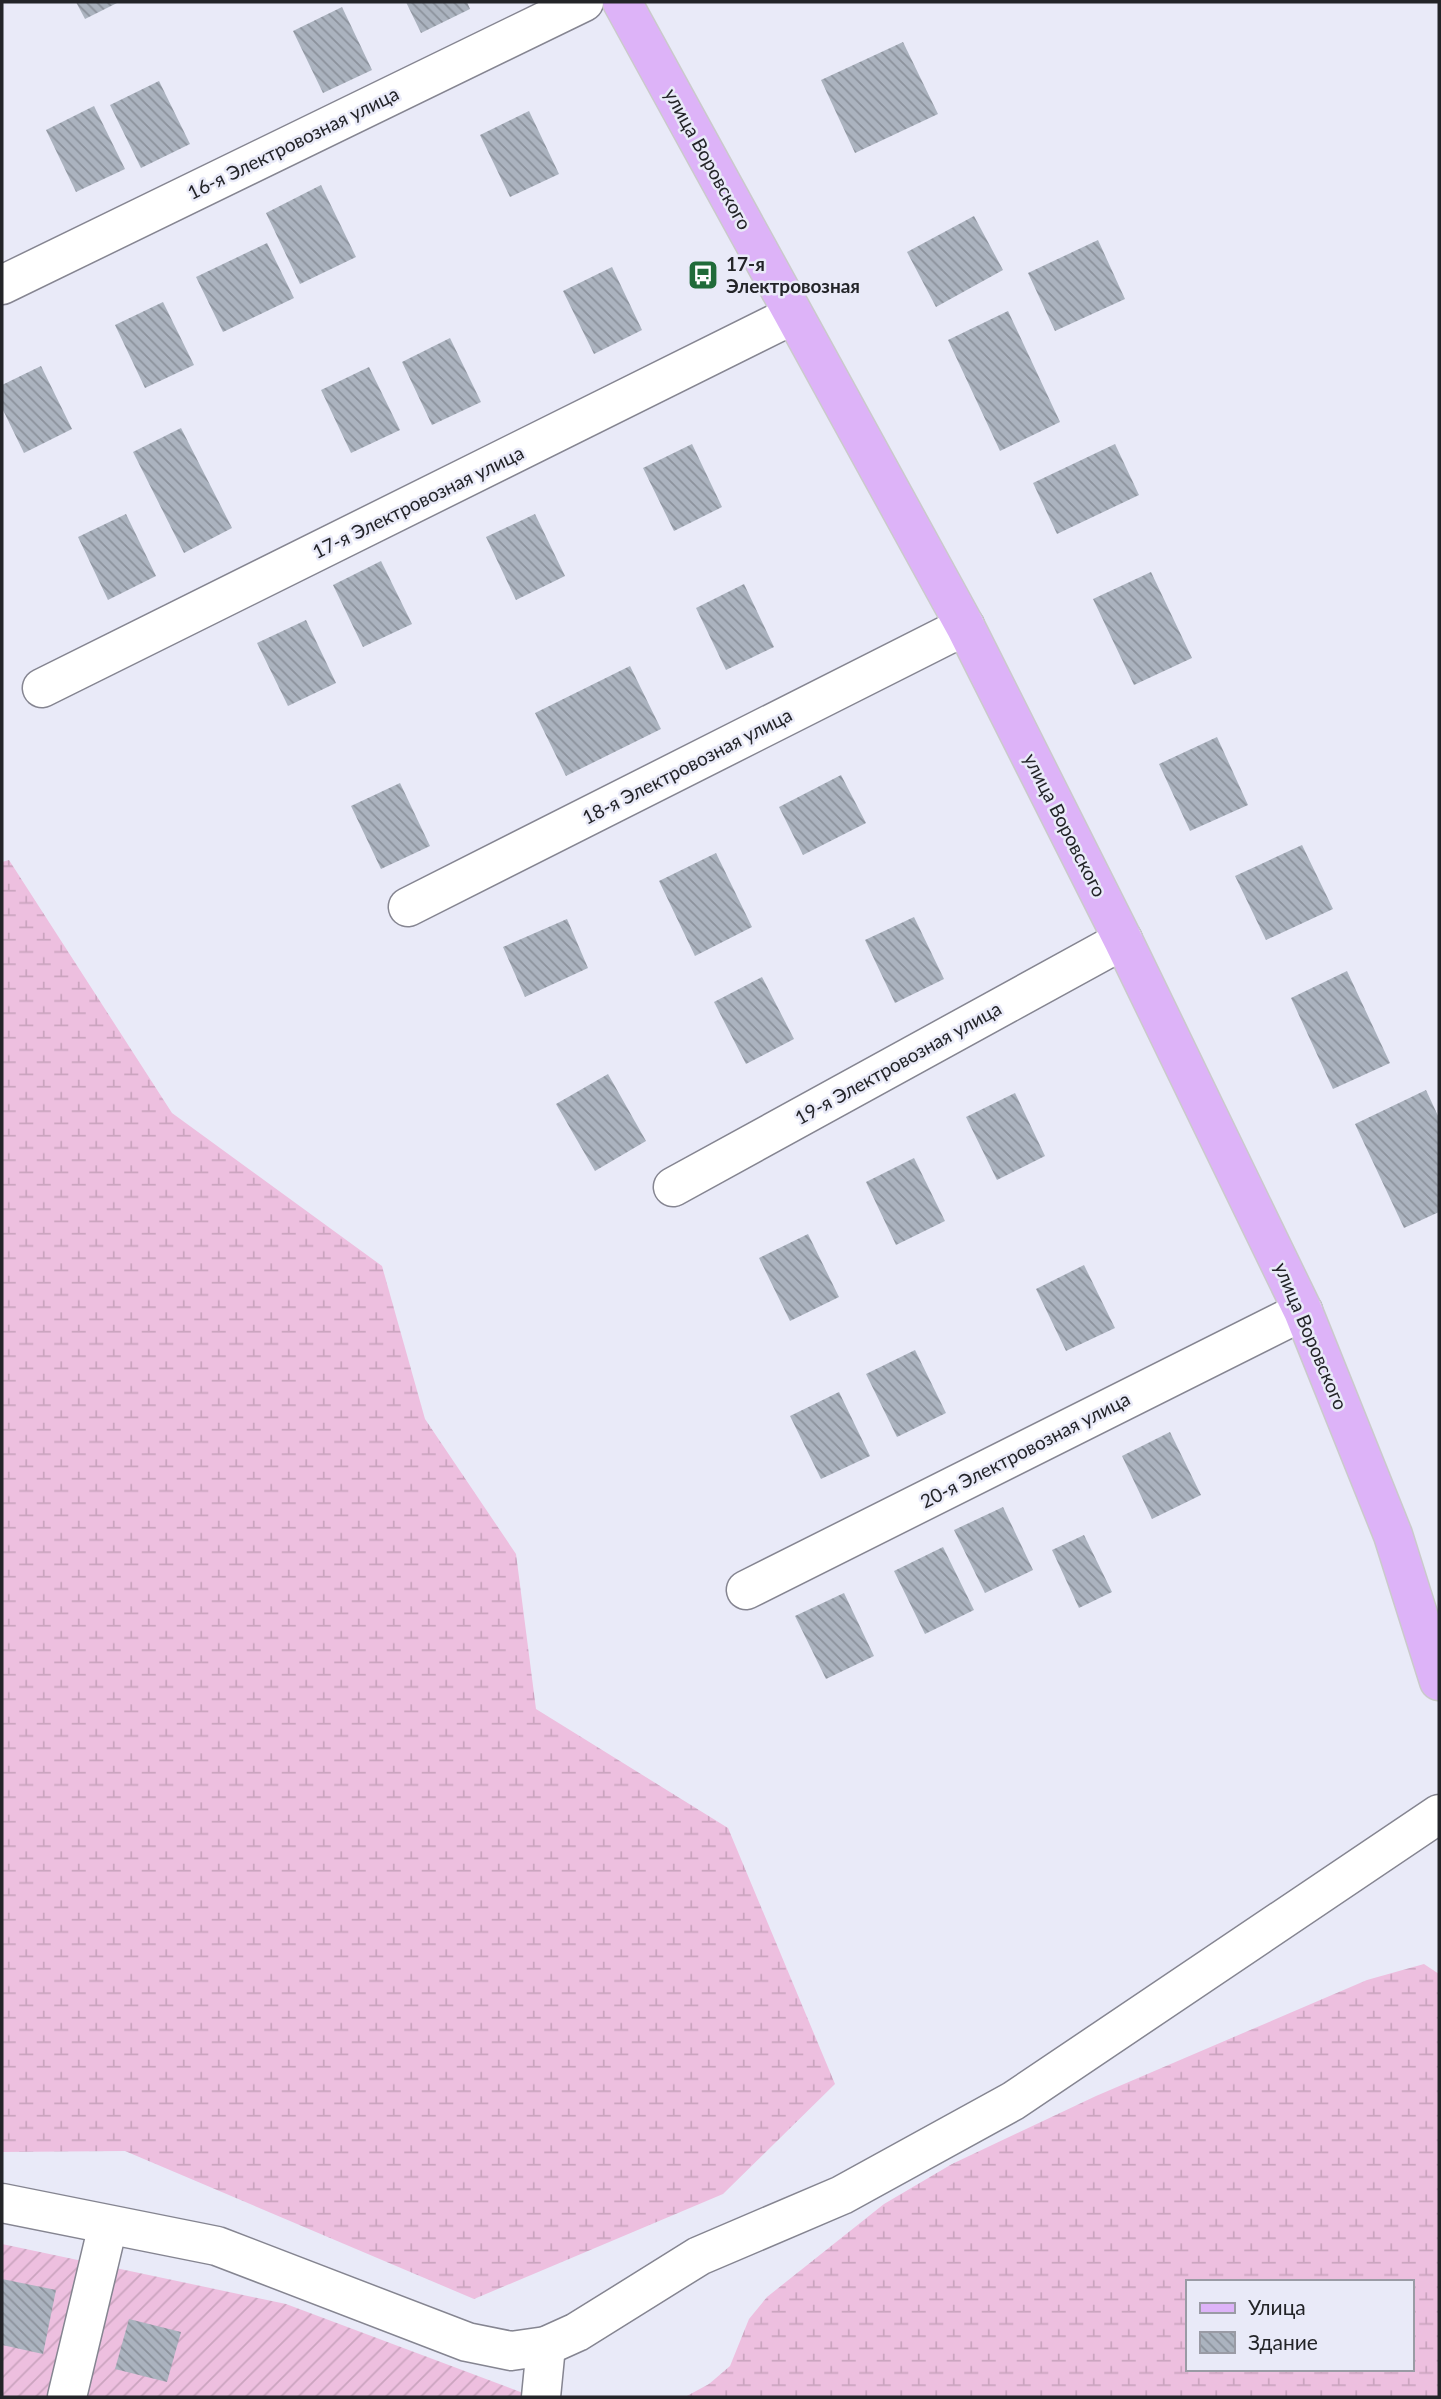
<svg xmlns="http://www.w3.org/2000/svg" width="1441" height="2399" font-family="Lato,sans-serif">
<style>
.wetland{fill:url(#wetland-marsh);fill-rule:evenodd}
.garden{fill:url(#garden-furrows)}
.building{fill:url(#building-back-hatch)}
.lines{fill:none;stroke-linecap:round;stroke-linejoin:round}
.minor-casing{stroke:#858591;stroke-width:41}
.major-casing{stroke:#cacacb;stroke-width:41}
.minor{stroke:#fff;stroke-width:38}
.major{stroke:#ddb3f8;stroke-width:38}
.labels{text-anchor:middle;stroke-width:5;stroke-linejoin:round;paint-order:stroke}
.street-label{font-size:19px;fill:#232428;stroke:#e9eaf8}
.poi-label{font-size:19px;font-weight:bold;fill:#232428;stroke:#e9eaf8;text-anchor:start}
</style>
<defs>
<pattern id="wetland-marsh" width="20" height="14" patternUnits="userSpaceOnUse" patternTransform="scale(1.75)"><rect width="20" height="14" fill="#edbfdf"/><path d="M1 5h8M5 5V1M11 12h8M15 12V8" fill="none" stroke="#cba4bf"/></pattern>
<pattern id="garden-furrows" width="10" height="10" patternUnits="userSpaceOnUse" patternTransform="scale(1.75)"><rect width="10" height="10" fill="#edbfdf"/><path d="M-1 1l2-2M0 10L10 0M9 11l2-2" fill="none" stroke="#cba4bf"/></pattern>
<pattern id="building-back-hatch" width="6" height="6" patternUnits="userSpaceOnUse" patternTransform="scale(1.75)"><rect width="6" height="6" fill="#abb3bf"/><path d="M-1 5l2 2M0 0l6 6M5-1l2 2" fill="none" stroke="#8b919b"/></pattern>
</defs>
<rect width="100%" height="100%" fill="#e9eaf8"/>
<g class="wetland">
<polygon points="9,860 172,1113 382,1266 425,1419 516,1554 536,1709 728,1828 835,2084 723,2194 474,2299 125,2151 2,2152 2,862"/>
<path d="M1424,1964L1439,1974V2397H685L709,2384L730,2366L749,2319L767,2297L884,2204L952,2164L1096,2096L1367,1980ZM1187,2282H1411V2369H1187Z"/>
</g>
<polygon class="garden" points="2,2244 286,2304 523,2393 522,2397 2,2397"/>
<g class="building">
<polygon points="76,2 119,2 85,19"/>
<polygon points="406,2 467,2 470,9 421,33"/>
<polygon points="342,7 372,70 323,93 293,31"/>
<polygon points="903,42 938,114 855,153 821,80"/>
<polygon points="159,81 190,144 141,168 110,105"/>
<polygon points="94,106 125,169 76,192 46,130"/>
<polygon points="529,111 559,174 510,197 480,135"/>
<polygon points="321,185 356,257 300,284 266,213"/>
<polygon points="974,216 1003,270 936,307 907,252"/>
<polygon points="1098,240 1125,299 1055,331 1028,273"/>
<polygon points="267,243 294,298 223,332 196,277"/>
<polygon points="612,267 642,330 594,354 563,291"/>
<polygon points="163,302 194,365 145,388 115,325"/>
<polygon points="1008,311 1060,422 1000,451 948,340"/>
<polygon points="450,338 481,402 432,425 402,362"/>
<polygon points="41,366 72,429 24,453 2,408 2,385"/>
<polygon points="369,367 400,430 351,453 321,390"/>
<polygon points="181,428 232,528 184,553 133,452"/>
<polygon points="692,444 722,507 674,531 643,468"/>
<polygon points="1115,444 1139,495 1057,534 1033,483"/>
<polygon points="126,514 156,576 108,600 78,537"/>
<polygon points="535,514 565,576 516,600 486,537"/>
<polygon points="381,561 412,624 363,647 333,585"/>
<polygon points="1151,572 1192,658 1134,685 1093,599"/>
<polygon points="744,584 774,647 726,670 696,608"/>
<polygon points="306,620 336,683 288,706 257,643"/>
<polygon points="630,666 661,729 566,776 535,713"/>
<polygon points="1217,737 1248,805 1190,831 1159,764"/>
<polygon points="841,775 866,823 803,855 779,807"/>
<polygon points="400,783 430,846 381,869 351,806"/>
<polygon points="1302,845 1333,909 1266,940 1235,876"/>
<polygon points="716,853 752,927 695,956 659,881"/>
<polygon points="914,917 944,979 895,1003 865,940"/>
<polygon points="567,919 588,968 525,997 503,947"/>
<polygon points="1347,971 1390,1063 1333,1089 1291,998"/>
<polygon points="762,977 794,1039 746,1064 714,1002"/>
<polygon points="608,1074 646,1141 595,1171 556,1104"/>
<polygon points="1426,1090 1439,1118 1439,1212 1404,1228 1355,1124"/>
<polygon points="1015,1093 1045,1156 997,1180 966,1117"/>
<polygon points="914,1158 945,1221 896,1245 866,1182"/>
<polygon points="808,1234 839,1297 790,1321 759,1258"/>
<polygon points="1084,1265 1115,1328 1066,1351 1036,1289"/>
<polygon points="915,1350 946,1413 897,1437 866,1374"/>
<polygon points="839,1392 870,1456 821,1479 790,1416"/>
<polygon points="1170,1432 1201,1495 1152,1519 1122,1456"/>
<polygon points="1003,1507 1033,1570 985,1593 954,1530"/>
<polygon points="1084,1535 1112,1592 1079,1608 1052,1550"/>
<polygon points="943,1547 974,1610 925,1634 894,1571"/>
<polygon points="844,1593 874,1656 826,1679 795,1616"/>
<polygon points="2,2279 56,2290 43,2354 2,2345"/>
<polygon points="129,2319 181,2332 167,2382 115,2369"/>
</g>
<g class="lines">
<g class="minor-casing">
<g id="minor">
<polyline points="2,285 584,2"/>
<polyline points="42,688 793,315"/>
<polyline points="408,907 965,626"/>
<polyline points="673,1187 1123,940"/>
<polyline points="746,1590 1303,1311"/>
<polyline points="2,2203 217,2246 467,2342 511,2351 546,2346 577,2332 699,2256 842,2195 1013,2101 1439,1814"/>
<polyline points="67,2397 108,2225"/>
<polyline points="541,2397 546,2346"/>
</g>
</g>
<g class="major-casing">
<polyline id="major" points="622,2 965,626 1123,940 1303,1311 1393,1535 1439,1681"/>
</g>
<use href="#minor" class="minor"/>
<use href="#major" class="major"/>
</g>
<defs>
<g id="bus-square" transform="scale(1.575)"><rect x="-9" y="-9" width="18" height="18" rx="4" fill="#206b39" stroke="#e9eaf8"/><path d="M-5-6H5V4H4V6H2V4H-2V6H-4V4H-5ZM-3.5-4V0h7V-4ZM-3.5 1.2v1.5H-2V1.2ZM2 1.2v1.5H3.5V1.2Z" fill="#fff"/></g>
</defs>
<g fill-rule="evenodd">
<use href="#bus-square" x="703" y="275"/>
</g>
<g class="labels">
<g class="street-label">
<text transform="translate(293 143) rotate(-26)" y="7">16-я Электровозная улица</text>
<text transform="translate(708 159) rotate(61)" y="7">улица Воровского</text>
<text transform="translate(418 502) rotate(-26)" y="7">17-я Электровозная улица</text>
<text transform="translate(687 766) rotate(-27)" y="7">18-я Электровозная улица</text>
<text transform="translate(1065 825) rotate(63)" y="7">улица Воровского</text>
<text transform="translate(898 1063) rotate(-29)" y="7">19-я Электровозная улица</text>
<text transform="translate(1311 1336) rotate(67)" y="7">улица Воровского</text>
<text transform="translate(1025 1450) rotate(-27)" y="7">20-я Электровозная улица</text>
</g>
<g class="poi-label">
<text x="726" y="271">17-я<tspan x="726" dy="22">Электровозная</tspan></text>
</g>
</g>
<rect width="1441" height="2399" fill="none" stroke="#232428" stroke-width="7"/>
<rect x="1186" y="2280" width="228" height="91" fill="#e9eaf8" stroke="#9a9ba5" stroke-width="2"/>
<rect x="1200" y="2303" width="35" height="10" fill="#ddb3f8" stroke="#9a9ba5" stroke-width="2"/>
<text x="1248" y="2315" font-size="21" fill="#232428">Улица</text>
<rect x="1200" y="2332" width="35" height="21" fill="url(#building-back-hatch)" stroke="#9a9ba5" stroke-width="2"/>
<text x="1248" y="2350" font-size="21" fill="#232428">Здание</text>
</svg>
